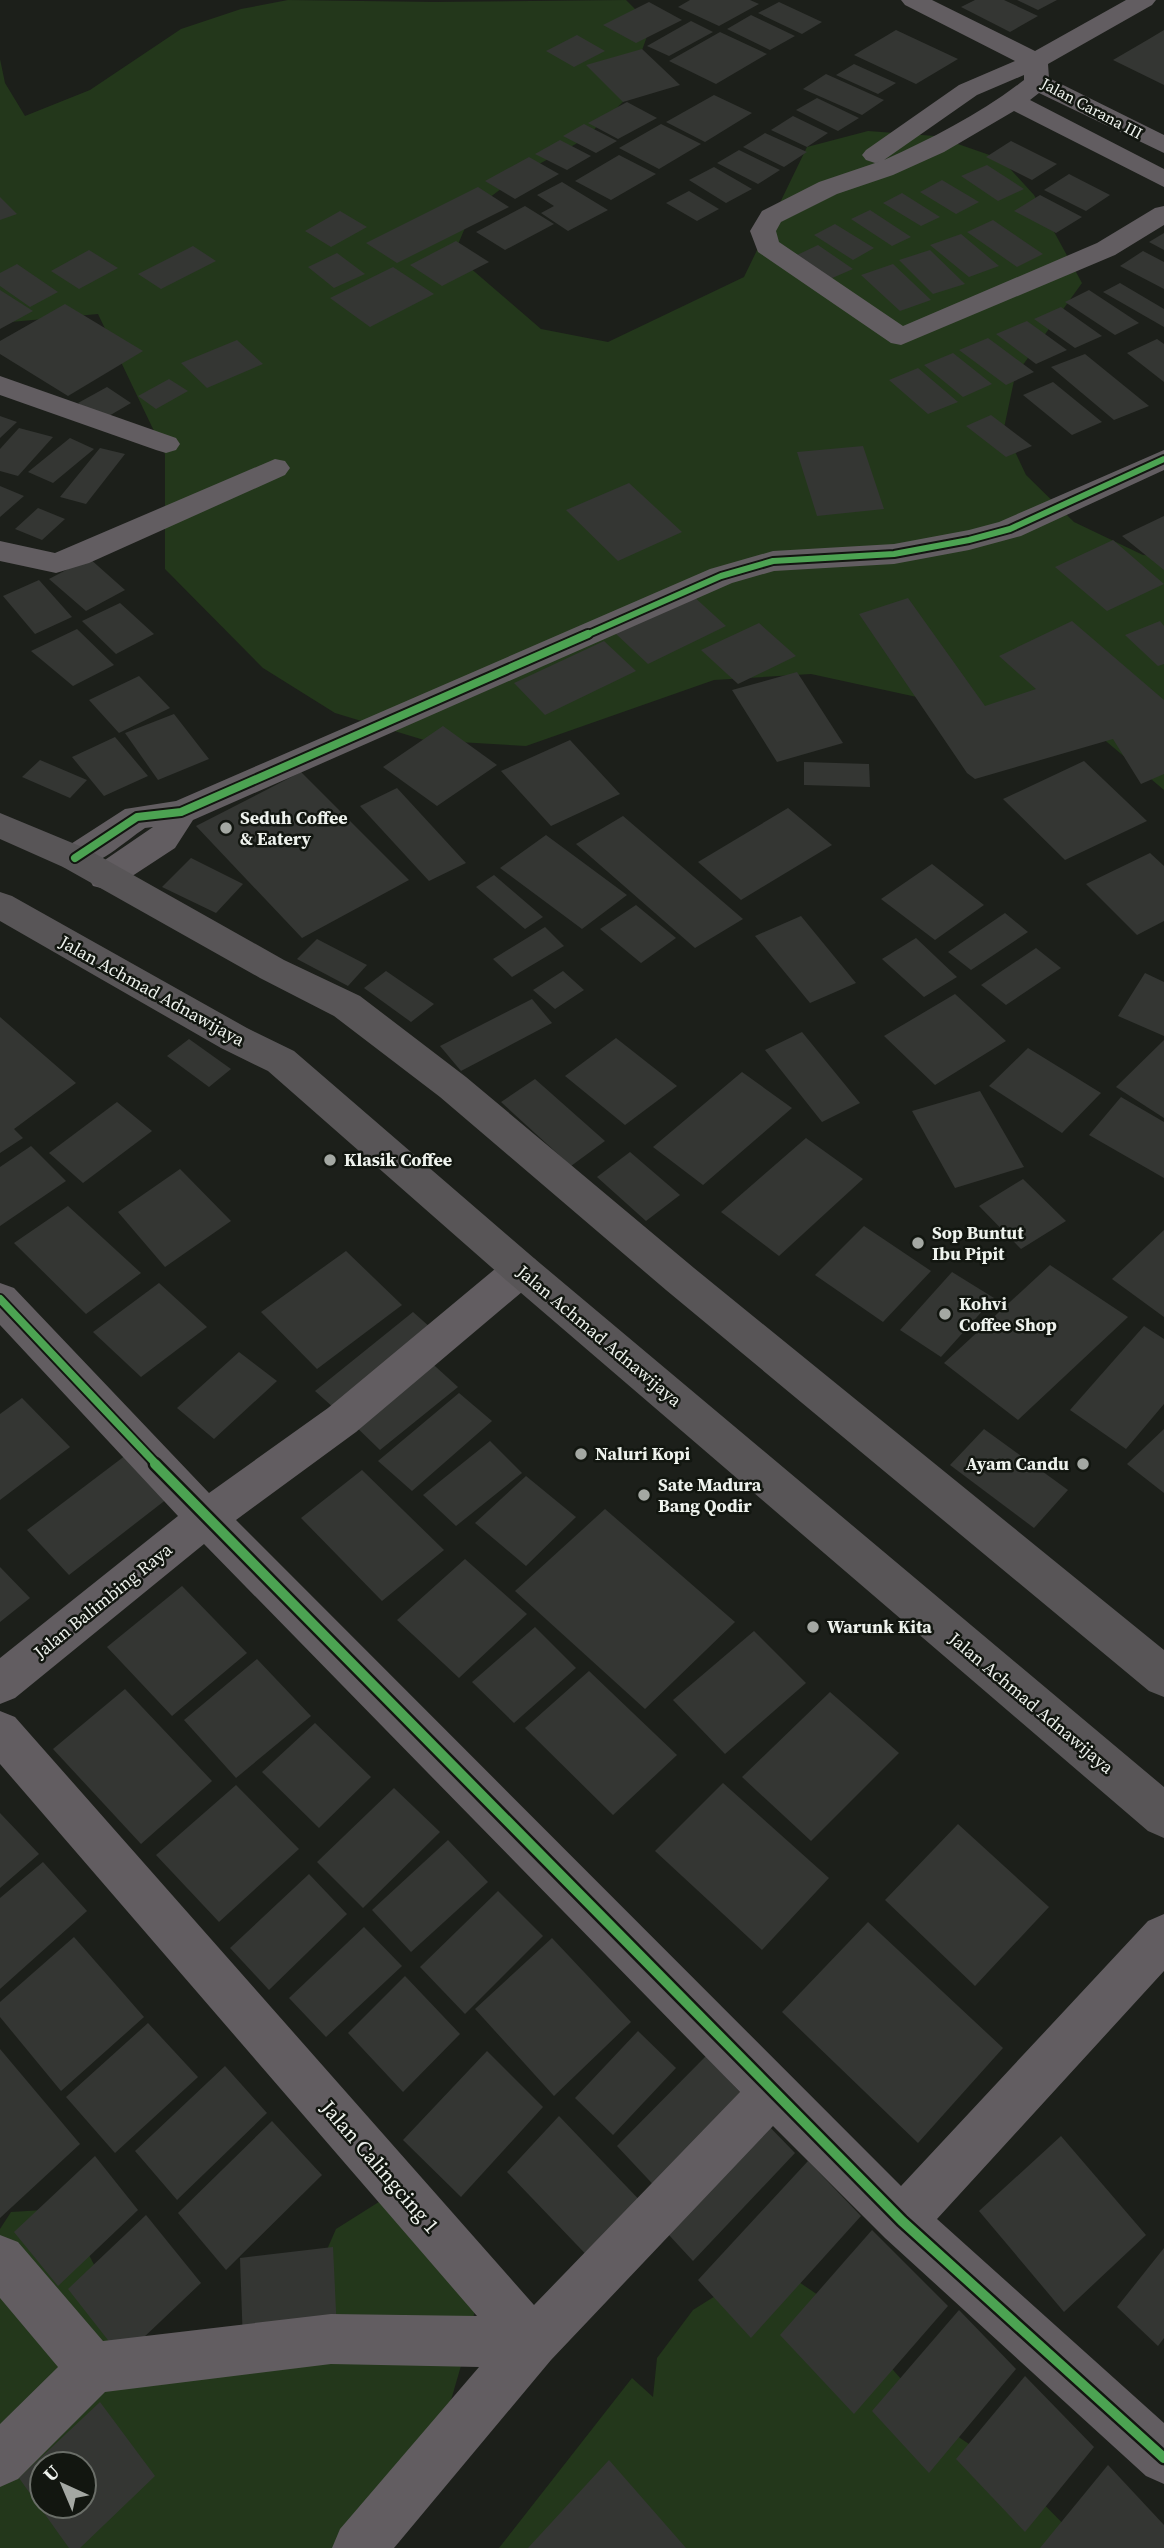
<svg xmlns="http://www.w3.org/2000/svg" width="1164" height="2548" font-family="'Source Serif 4',serif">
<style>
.green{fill:#23371b;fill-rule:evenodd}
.building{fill:#343633;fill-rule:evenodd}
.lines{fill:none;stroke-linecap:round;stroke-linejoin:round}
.street{fill:#625d61;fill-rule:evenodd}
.primary{fill:#585557;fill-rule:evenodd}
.cycleway-far2-casing{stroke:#121610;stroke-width:10}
.cycleway-far1-casing{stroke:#121610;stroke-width:12}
.cycleway-casing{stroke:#121610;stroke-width:15}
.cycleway-far2{stroke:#4ca352;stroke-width:6}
.cycleway-far1{stroke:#4ca352;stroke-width:8}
.cycleway{stroke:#4ca352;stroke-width:10}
.poi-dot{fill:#a4a8a3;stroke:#121610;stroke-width:2.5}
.labels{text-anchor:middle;stroke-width:5;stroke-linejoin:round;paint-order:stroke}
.far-street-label{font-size:16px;fill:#eef2ed;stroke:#121610}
.poi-label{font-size:18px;font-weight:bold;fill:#eef2ed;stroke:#121610;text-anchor:start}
.street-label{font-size:18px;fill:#eef2ed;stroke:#121610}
.near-street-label{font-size:21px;fill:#eef2ed;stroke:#121610}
</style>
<rect width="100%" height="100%" fill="#1c1f1a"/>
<g class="green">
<polygon points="288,0 434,2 626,0 651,25 624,101 583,140 519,175 472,211 454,254 541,329 608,342 744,277 807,147 868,131 935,136 1001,159 1034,195 1082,283 1015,376 1004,428 1026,475 1074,522 1143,555 1164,557 1164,790 1101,737 811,674 714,680 526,746 424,740 335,713 263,668 165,569 165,454 98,314 0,323 0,59 5,83 25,116 90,90 181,29 241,9"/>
<path d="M382,2200L479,2292L467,2345L436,2452L384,2548H0V2229L11,2212L59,2209L89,2255L112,2299L118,2362H191L315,2277L336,2229ZM42,2464H84V2506H42Z"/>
<polygon points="793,2278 840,2310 917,2397 960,2438 1014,2474 1087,2548 499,2548 632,2378 653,2397 657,2358 693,2310 739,2281"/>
</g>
<g class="building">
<polygon points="690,0 750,0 759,4 719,26 678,7"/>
<polygon points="975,0 1004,0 1038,16 1010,32 961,7"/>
<polygon points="1017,0 1057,0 1038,10"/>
<polygon points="649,2 682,20 636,43 603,25"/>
<polygon points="779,2 822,22 802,34 758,13"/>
<polygon points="751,15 795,36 770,50 727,29"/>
<polygon points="691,21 713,32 669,56 647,46"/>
<polygon points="896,30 958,59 916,84 854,55"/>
<polygon points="1164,30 1164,85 1113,60 1149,39"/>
<polygon points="720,32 767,54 716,84 669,61"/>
<polygon points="577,35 605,51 574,67 546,51"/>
<polygon points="642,49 680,85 623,102 586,65"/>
<polygon points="854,64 896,83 878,94 836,75"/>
<polygon points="826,74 884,100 862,115 803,89"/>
<polygon points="714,95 752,113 705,142 666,122"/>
<polygon points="817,98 859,118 838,131 796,110"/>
<polygon points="627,102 657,118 618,139 588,123"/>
<polygon points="793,116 828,133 807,147 771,130"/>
<polygon points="584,124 617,141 596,153 563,136"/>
<polygon points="661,124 701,144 659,169 619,148"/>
<polygon points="765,133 807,152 784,167 743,147"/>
<polygon points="560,140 591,156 567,170 535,154"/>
<polygon points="1011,141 1057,164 1032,180 986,157"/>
<polygon points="739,150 780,170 758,184 717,163"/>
<polygon points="619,155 656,174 611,200 575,181"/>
<polygon points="529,157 559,174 515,199 485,181"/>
<polygon points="987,165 1024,189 998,201 961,176"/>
<polygon points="714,167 752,189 726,203 689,180"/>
<polygon points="1069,174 1110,195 1086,211 1044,190"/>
<polygon points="942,180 979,202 956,214 920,192"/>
<polygon points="562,182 580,193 608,210 568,231 541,213 554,206 537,195"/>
<polygon points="478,187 509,207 397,263 366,243"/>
<polygon points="689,191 719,209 697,221 666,203"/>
<polygon points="902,193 940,217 921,226 883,203"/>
<polygon points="1040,195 1082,217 1056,233 1014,211"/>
<polygon points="0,197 17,214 0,220"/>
<polygon points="525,206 554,224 505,250 476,232"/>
<polygon points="870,210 911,237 892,246 851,219"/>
<polygon points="340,211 367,227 331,247 305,231"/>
<polygon points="993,220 1043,254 1017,267 967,232"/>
<polygon points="835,224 874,248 853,260 814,235"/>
<polygon points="1164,233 1164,250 1149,242"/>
<polygon points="961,234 999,266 969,277 930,245"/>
<polygon points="456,241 489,262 442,286 410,265"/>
<polygon points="818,245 853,269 830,279 797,255"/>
<polygon points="193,246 216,261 161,289 138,274"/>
<polygon points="89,250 118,268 79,289 51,271"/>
<polygon points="930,250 965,284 933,294 899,260"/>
<polygon points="1143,251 1164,262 1164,289 1120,266"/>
<polygon points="337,253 365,274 334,288 308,267"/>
<polygon points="17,264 58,292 30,307 0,286 0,273"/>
<polygon points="893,264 931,300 900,311 861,275"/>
<polygon points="393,267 434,294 370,327 330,298"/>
<polygon points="1120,283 1164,309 1164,327 1103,292"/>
<polygon points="0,290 33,311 0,329"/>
<polygon points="1089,290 1139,323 1115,335 1065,302"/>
<polygon points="65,304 143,351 68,396 0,354 0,341"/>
<polygon points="1061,307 1102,336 1075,348 1034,319"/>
<polygon points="1027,321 1067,350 1036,364 996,334"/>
<polygon points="988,338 1034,372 1006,385 959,350"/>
<polygon points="1157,339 1164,344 1164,382 1127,353"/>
<polygon points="237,340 263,364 207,388 181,363"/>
<polygon points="953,353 992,384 963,397 924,365"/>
<polygon points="1085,354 1149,406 1114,420 1051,367"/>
<polygon points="918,368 958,402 928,414 889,380"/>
<polygon points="169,379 188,391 156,409 138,396"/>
<polygon points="1053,382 1102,422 1072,435 1023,395"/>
<polygon points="107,387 131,403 102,420 78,403"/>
<polygon points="991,415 1032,446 1006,457 966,426"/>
<polygon points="0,416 17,422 0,438"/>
<polygon points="19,428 53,437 18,476 0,471 0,449"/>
<polygon points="70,438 94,449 53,483 28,472"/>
<polygon points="863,446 884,509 817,516 797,452"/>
<polygon points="100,448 125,454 86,504 60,497"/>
<polygon points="629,483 682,532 618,561 566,510"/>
<polygon points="0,486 24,496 0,517"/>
<polygon points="38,508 65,519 42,540 15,529"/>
<polygon points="1164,516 1164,570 1122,536"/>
<polygon points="1113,540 1164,584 1107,611 1055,567"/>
<polygon points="89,558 125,590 86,611 49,579"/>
<polygon points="39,580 72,617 35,634 3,596"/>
<polygon points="692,595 726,626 648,664 614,632"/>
<polygon points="908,598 985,706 1036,689 999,656 1072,621 1164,700 1164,774 1141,784 1113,739 975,779 967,773 859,614"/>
<polygon points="120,603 154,634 116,654 82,621"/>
<polygon points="1160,621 1164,626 1164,664 1158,666 1125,635"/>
<polygon points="759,623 796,656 738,684 701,650"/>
<polygon points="77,629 114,665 73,686 31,651"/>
<polygon points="604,641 636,671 545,715 514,683"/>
<polygon points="797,672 843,743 777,762 732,690"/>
<polygon points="139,676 170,708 119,733 89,700"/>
<polygon points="174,714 209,759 158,780 125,733"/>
<polygon points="443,726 497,765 437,806 383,767"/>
<polygon points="115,737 148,776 104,796 72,757"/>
<polygon points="570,740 620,794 551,826 501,771"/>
<polygon points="40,760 87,780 70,798 22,777"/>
<polygon points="1084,761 1147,821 1065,860 1003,799"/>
<polygon points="804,762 869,764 870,787 804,785"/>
<polygon points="301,772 409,880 302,938 196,826"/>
<polygon points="397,788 466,863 429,881 360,806"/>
<polygon points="788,808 832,845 741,900 698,862"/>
<polygon points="623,816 743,919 695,948 576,844"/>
<polygon points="546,835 627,895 582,929 500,868"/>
<polygon points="1150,853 1164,866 1164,921 1137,935 1086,884"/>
<polygon points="191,858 243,884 216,913 162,887"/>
<polygon points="932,864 984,905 935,940 881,899"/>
<polygon points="494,875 543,917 525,929 476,887"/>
<polygon points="636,905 676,938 641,963 600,929"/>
<polygon points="1005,913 1028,932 971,970 948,952"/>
<polygon points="801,916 856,983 810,1003 755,936"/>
<polygon points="545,927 564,946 512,977 493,959"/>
<polygon points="916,938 957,977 924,997 882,959"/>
<polygon points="317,939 367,965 348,986 297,959"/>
<polygon points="1036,948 1061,968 1006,1005 981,985"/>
<polygon points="386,971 434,1004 411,1022 364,988"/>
<polygon points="563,971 584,990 555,1009 533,990"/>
<polygon points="1145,973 1164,982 1164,1036 1118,1016"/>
<polygon points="955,994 1006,1041 935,1085 884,1036"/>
<polygon points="532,999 552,1023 461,1071 440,1046"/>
<polygon points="0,1017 76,1083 14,1129 23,1138 0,1153"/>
<polygon points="802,1032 860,1103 822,1122 765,1050"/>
<polygon points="616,1038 677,1086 625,1125 565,1076"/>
<polygon points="189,1039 231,1069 209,1087 167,1056"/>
<polygon points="1164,1040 1164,1118 1116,1087"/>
<polygon points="1028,1048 1101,1093 1062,1133 989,1086"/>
<polygon points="742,1072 792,1108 703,1185 653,1147"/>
<polygon points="535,1079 605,1141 571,1166 501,1102"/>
<polygon points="980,1091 1024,1167 955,1188 912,1111"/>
<polygon points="1121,1097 1164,1122 1164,1178 1089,1135"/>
<polygon points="117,1102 152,1131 83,1183 49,1153"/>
<polygon points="806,1138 863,1179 779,1256 721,1212"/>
<polygon points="31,1146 66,1181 0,1226 0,1167"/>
<polygon points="630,1152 680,1195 646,1221 597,1177"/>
<polygon points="180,1169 231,1221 165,1267 118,1212"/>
<polygon points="1023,1179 1066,1221 1021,1249 979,1206"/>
<polygon points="68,1206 141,1273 86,1314 14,1243"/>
<polygon points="864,1226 931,1271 883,1322 815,1275"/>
<polygon points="1164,1230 1164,1317 1112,1279"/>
<polygon points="346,1251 402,1305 317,1369 261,1312"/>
<polygon points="1050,1265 1128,1317 1018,1420 944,1363"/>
<polygon points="952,1272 994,1298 941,1357 900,1330"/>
<polygon points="159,1283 207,1327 141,1377 93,1332"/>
<polygon points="413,1312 431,1328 334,1408 315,1391"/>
<polygon points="1144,1326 1164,1339 1164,1404 1126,1449 1070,1410"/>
<polygon points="239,1352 277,1381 214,1439 177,1408"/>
<polygon points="425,1357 458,1387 380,1450 348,1419"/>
<polygon points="459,1393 492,1421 412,1491 378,1461"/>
<polygon points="22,1398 70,1447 0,1500 0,1414"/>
<polygon points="984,1429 1068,1490 1034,1528 950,1465"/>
<polygon points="1164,1429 1164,1493 1127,1464"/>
<polygon points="490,1441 522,1473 456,1526 423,1495"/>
<polygon points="130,1452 172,1495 69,1575 27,1530"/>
<polygon points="362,1470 444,1550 382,1601 301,1518"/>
<polygon points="526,1476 576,1517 526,1566 475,1523"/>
<polygon points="605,1509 735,1622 645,1709 515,1591"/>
<polygon points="465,1559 527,1614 459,1678 397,1620"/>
<polygon points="0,1567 30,1598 0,1622"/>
<polygon points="182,1586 247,1653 172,1716 107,1647"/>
<polygon points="535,1627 576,1668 514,1723 472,1682"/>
<polygon points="754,1631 806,1683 725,1754 673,1700"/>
<polygon points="257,1659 311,1716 236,1778 184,1720"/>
<polygon points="589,1671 677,1755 613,1815 525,1728"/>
<polygon points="125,1689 212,1781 141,1844 53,1749"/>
<polygon points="830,1692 899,1753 811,1841 742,1777"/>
<polygon points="315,1723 371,1777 319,1828 262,1772"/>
<polygon points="723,1783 829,1878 762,1950 655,1851"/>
<polygon points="236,1785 299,1849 219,1922 156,1855"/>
<polygon points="394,1788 440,1832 363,1908 317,1862"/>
<polygon points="0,1813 39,1854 0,1888"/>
<polygon points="958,1824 1049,1907 975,1986 885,1900"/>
<polygon points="448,1840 488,1882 411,1952 372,1910"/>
<polygon points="43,1862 87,1911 0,1989 0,1898"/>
<polygon points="309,1874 347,1914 269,1990 230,1948"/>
<polygon points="498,1891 543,1936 465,2014 420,1967"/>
<polygon points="868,1922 1003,2048 918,2143 782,2012"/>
<polygon points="364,1927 402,1966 326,2037 289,1998"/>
<polygon points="74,1937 144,2017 61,2091 0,2017 0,2002"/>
<polygon points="552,1938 631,2022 554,2096 475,2009"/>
<polygon points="405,1976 460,2034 403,2092 348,2033"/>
<polygon points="148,2023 198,2077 115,2153 66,2097"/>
<polygon points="638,2031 676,2068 613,2135 575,2098"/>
<polygon points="0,2049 80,2144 0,2218"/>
<polygon points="487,2051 543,2107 461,2197 403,2140"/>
<polygon points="706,2056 750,2103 662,2194 617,2146"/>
<polygon points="225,2066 267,2113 177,2200 135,2151"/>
<polygon points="758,2115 795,2153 693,2261 656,2221"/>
<polygon points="559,2116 649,2210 598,2267 507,2172"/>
<polygon points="272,2121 322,2175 226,2270 178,2213"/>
<polygon points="1061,2136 1146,2235 1064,2312 979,2211"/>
<polygon points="95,2156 138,2210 58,2286 14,2232"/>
<polygon points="808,2161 861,2216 751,2338 698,2280"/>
<polygon points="146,2215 201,2283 122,2358 68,2289"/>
<polygon points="872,2230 948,2306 854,2414 780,2335"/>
<polygon points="333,2247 337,2332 243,2344 240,2258"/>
<polygon points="1164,2248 1164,2338 1158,2346 1117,2307"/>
<polygon points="959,2310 1016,2369 929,2473 872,2411"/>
<polygon points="1025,2376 1094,2447 1025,2532 956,2459"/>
<path d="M100,2402L155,2476L80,2548H69L19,2478ZM42,2464H84V2506H42Z"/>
<polygon points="609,2460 686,2548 528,2548"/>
<polygon points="1108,2465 1164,2525 1164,2548 1040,2548"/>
</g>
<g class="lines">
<g class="street">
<path d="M901,0H932L1035,51L1126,0H1156L1152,5L1048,64L1049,78L1164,135V153L1039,93L1030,100L1164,169V187L1014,111L944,152L893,175L837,194L781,222L776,231L779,242L903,326L1097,243L1155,208L1164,206V225L1115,255L901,345L891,343L758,252L750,231L762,211L819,182L884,160L875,163L866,160L862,155L866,150L959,85L1015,61L905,5ZM1024,75V80C982,113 933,138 884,160L977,95Z"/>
<polygon points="0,376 176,438 180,444 176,450 166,453 156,450 0,395"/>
<path d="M1164,450V470L1021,536L969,550L894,564L774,571L732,583L193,820L175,848L117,886L105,889L93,886L88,877L93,868L153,827L145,828C122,843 91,875 63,867L58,858L63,849L125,809L176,801L710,569L773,551L894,544L969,530L999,522Z"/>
<polygon points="275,459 285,461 290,468 285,475 89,563 56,573 0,561 0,541 55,553"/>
<polygon points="521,1254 535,1259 540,1270 535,1281 356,1432 236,1520 901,2186 1148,1921 1164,1914 1164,1971 937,2219 1164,2423 1164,2484 1146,2476 885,2238 773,2126 551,2360 394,2548 332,2548 340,2529 479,2367 331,2364 105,2392 18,2479 0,2487 0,2424 58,2367 0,2298 0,2235 18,2242 103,2341 331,2314 477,2316 0,1764 0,1711 15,1717 534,2305 740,2092 204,1544 15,1698 0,1704 0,1658 178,1516 0,1325 0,1283 14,1288 209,1493 328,1408 507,1259"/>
</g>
<g class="primary">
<polygon points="0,813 87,849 284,960 360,996 466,1077 694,1268 1164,1650 1164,1697 1149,1691 666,1290 440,1097 334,1016 260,978 63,867 0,839"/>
<polygon points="0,892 12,896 247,1028 294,1051 535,1259 1164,1787 1164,1838 1148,1831 507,1281 268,1071 221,1048 0,921"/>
</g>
<g class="cycleway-far2-casing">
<polyline id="cycleway-far2" points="584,636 721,576 773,561 894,554 969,540 1010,529 1164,459"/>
</g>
<g class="cycleway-far1-casing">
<g id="cycleway-far1">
<polyline points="75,858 137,817 181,812 588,634"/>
<polyline points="0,1299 157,1465"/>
</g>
</g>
<g class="cycleway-casing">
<polyline id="cycleway" points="155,1464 902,2221 1164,2458"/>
</g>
<use href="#cycleway-far2" class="cycleway-far2"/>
<use href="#cycleway-far1" class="cycleway-far1"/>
<use href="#cycleway" class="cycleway"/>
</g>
<g class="poi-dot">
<circle cx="226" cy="828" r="7"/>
<circle cx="330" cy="1160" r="7"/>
<circle cx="918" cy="1243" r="7"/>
<circle cx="945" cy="1314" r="7"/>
<circle cx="581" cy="1454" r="7"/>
<circle cx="1083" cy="1464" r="7"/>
<circle cx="644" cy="1495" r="7"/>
<circle cx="813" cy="1627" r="7"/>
</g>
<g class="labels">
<g class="far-street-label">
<text transform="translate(1092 108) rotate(28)" y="6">Jalan Carana III</text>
</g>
<g class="poi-label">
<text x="240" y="824">Seduh Coffee<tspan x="240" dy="21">&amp; Eatery</tspan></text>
<text x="344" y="1166">Klasik Coffee</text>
<text x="932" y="1239">Sop Buntut<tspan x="932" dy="21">Ibu Pipit</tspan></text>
<text x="959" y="1310">Kohvi<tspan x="959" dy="21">Coffee Shop</tspan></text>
<text x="595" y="1460">Naluri Kopi</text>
<text x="1069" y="1470" text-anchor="end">Ayam Candu</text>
<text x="658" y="1491">Sate Madura<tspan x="658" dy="21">Bang Qodir</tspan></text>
<text x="827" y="1633">Warunk Kita</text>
</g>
<g class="street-label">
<text transform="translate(152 991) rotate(29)" y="6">Jalan Achmad Adnawijaya</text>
<text transform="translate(599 1336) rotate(40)" y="6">Jalan Achmad Adnawijaya</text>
<text transform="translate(103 1601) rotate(-39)" y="6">Jalan Balimbing Raya</text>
<text transform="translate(1031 1703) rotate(40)" y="6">Jalan Achmad Adnawijaya</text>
</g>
<g class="near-street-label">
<text transform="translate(380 2167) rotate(49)" y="7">Jalan Calingcing 1</text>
</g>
</g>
<g transform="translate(63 2485) rotate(316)"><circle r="33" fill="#121610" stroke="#6a6e68" stroke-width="2"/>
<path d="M0-5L12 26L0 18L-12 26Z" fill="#a4a8a3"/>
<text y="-10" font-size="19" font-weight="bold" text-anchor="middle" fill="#eef2ed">U</text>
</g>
</svg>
